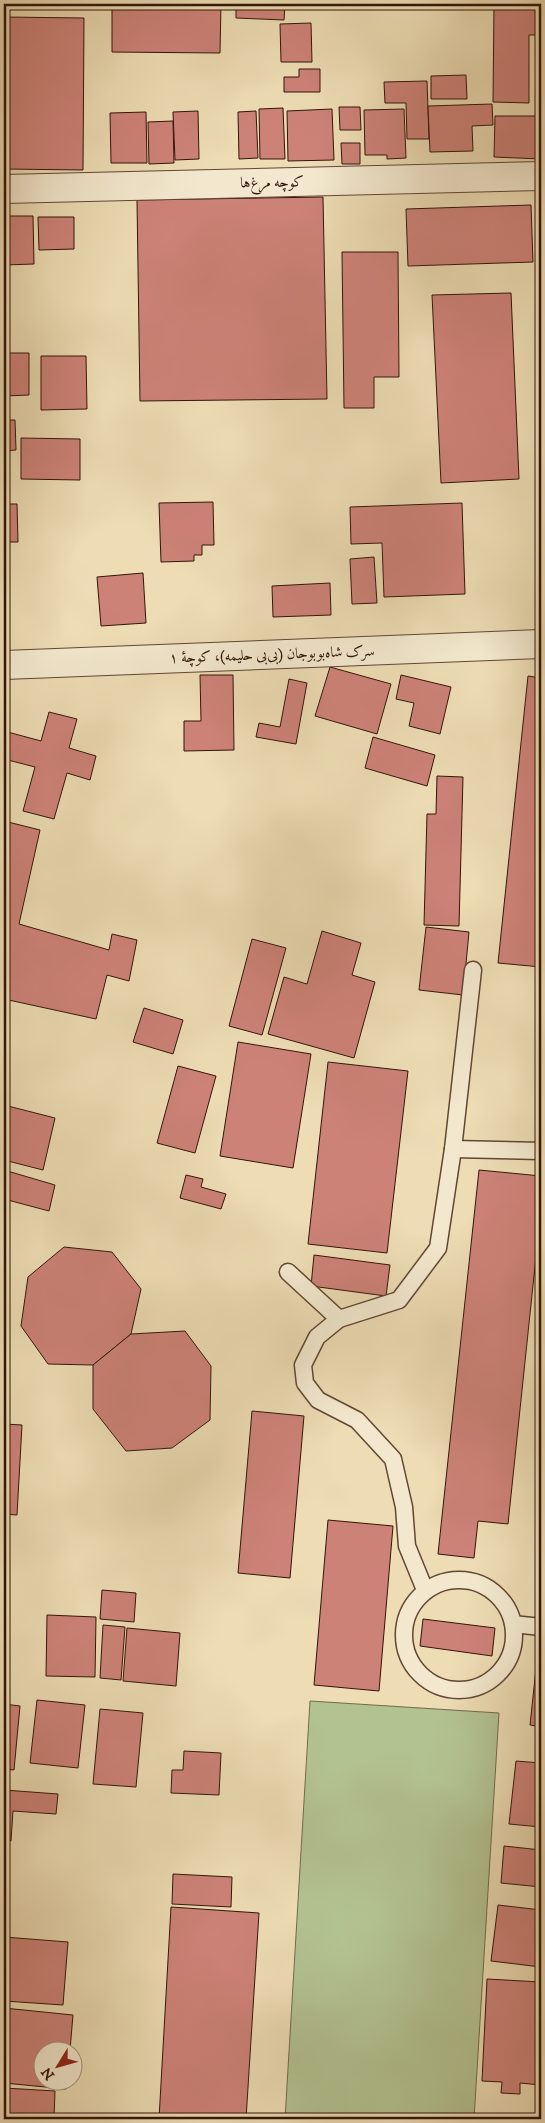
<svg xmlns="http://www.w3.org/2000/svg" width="545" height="2123" font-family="'IM FELL DW Pica',Amiri,serif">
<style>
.green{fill:#b3c291;stroke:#726c4c}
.building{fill:#cd8278;stroke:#321508}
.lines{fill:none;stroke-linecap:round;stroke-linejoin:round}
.lane-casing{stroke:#614733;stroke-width:19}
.street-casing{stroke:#614733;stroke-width:30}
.lane{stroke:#f3e8ce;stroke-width:16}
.street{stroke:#f3e8ce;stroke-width:28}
.labels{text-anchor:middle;stroke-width:4;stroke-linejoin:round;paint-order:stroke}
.street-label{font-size:15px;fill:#321508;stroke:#f3e8ce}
</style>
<rect width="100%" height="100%" fill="#eddcb4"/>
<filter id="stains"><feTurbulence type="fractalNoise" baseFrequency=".004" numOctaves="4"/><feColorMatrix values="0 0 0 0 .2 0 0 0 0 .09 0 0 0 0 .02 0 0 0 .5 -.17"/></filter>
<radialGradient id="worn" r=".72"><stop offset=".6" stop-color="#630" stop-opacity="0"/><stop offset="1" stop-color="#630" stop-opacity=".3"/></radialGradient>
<polygon class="green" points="310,1701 499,1713 474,2119 285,2119"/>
<g class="building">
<polygon points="112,4 221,4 220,53 112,52"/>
<polygon points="236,4 285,4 284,20 236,18"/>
<polygon points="494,4 537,4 537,35 529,35 529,103 493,102"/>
<polygon points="4,17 84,18 83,170 4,169"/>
<polygon points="311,23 312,62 281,62 280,24"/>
<polygon points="299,69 320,69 320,92 284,92 284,77 299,77"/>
<polygon points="466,75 467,99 431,99 431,76"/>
<polygon points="427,81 429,139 407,139 406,103 385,103 384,82"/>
<polygon points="492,104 493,125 472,126 473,151 430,152 428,106"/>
<polygon points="339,107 360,107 361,130 340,130"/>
<polygon points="283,108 285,159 260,159 259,109"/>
<polygon points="332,109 334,160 288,161 287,111"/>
<polygon points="404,109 406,158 387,159 387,155 365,155 364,110"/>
<polygon points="198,111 199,159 175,160 173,112"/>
<polygon points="256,111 258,158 239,159 238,112"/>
<polygon points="146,112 147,163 111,163 110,113"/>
<polygon points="495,116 541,116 541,159 494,157"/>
<polygon points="173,121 174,163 149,164 148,122"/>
<polygon points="341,143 360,143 360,164 342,164"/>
<polygon points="323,197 327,399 140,401 137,200"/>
<polygon points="531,205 533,262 408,266 406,209"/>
<polygon points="4,216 33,216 34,264 4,265"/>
<polygon points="38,217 74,217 74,249 39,250"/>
<polygon points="342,252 398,252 399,377 374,377 374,408 344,408"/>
<polygon points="511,293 519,479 441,483 432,295"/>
<polygon points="4,353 29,353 29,395 4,396"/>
<polygon points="41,356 86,356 87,409 41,410"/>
<polygon points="4,420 15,420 16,450 4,451"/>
<polygon points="21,438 80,439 80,480 21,479"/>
<polygon points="213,502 214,545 202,545 202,555 194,555 194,561 161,562 159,503"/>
<polygon points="462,503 465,594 384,597 382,543 351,544 350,507"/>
<polygon points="4,504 17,504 18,542 4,542 5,568"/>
<polygon points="374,557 377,603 352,604 350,559"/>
<polygon points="143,573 146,623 101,626 97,577"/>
<polygon points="330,583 331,615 273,617 272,586"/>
<polygon points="330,667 391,684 377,734 315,716"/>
<polygon points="200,675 233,675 234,750 184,751 184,721 201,721"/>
<polygon points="401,675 451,687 440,734 409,726 414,703 396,699"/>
<polygon points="528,676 541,678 541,967 498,963"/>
<polygon points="289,679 307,683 296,744 256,737 259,723 280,727"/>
<polygon points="49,712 77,719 69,748 96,756 90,780 67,773 54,819 23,811 35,767 4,759 4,731 41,741"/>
<polygon points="373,737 435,755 427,786 365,768"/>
<polygon points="437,776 463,777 459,926 424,925 427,814 436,814"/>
<polygon points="4,821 40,830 19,924 109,950 112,934 137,940 129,981 107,975 96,1019 4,999"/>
<polygon points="426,927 469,932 463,995 419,990"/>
<polygon points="322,931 361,943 352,975 375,982 354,1058 268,1034 284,977 307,984"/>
<polygon points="252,939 286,948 262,1035 229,1026"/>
<polygon points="144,1008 183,1020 173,1054 133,1042"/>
<polygon points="238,1042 311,1054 293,1168 220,1156"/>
<polygon points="328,1062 408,1071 387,1253 308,1244"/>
<polygon points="178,1066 216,1076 195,1153 157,1143"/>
<polygon points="4,1105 55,1118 43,1170 4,1160"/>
<polygon points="4,1170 55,1185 49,1211 4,1199"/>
<polygon points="479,1170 541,1176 541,1209 508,1524 478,1521 474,1558 438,1554"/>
<polygon points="186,1175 203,1179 201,1187 226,1194 221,1209 180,1198"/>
<polygon points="64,1247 112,1252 141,1289 131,1334 93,1365 48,1364 21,1326 28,1277"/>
<polygon points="314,1255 390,1265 386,1296 311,1286"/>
<polygon points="185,1331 211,1366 210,1420 172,1448 126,1451 93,1409 93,1365 131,1334"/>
<polygon points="252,1411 304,1416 290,1578 238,1573"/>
<polygon points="4,1424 22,1425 17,1515 4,1514"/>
<polygon points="328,1520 393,1526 379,1691 314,1685"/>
<polygon points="102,1590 136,1593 134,1622 100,1619"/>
<polygon points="47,1615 96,1617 95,1677 46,1676"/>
<polygon points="423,1619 495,1628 492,1656 420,1646"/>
<polygon points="103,1625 125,1627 121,1680 100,1678"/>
<polygon points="127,1628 180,1633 176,1686 123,1681"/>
<polygon points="538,1650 541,1650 541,1727 530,1725"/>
<polygon points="37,1700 85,1705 78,1768 30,1763"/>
<polygon points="4,1704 20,1706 14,1770 4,1769"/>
<polygon points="100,1709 143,1713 136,1787 93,1784"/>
<polygon points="184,1751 221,1753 219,1795 171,1793 172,1770 183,1770"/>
<polygon points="516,1761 541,1763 541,1827 509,1824"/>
<polygon points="4,1790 58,1794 56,1814 13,1811 11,1841 4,1841"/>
<polygon points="504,1846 541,1850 541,1887 501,1883"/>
<polygon points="173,1874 232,1877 231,1907 172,1904"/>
<polygon points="498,1905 541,1910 541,1967 491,1961"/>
<polygon points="171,1907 259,1913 246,2119 159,2119"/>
<polygon points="4,1937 68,1942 63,2005 4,2001"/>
<polygon points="487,1979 541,1982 541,2085 520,2083 520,2094 501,2093 502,2082 482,2081"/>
<polygon points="4,2008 73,2015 70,2050 42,2050 42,2080 67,2080 66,2089 4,2083"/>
<polygon points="4,2088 55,2091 54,2119 4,2119"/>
</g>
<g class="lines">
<g class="lane-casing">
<g id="lane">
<polyline points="453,1149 541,1151"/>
<polyline points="288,1272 339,1319"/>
<circle cx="459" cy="1635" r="55"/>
<polyline points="425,1590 407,1546 404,1507 393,1459 357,1420 318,1400 305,1383 303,1365 317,1337 339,1319 399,1300 438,1248 453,1149 473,970"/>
<polyline points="513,1624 541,1627"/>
</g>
</g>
<g class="street-casing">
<g id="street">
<polyline points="4,189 541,176"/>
<polyline points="4,665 541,644"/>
</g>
</g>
<use href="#lane" class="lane"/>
<use href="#street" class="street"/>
</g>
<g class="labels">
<g class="street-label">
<text transform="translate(272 182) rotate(-1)" y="5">کوچه مرغ‌ها</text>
<text transform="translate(272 654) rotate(-2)" y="5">سرک شاه‌بوبوجان (بی‌بی حلیمه)، کوچۀ ۱</text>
</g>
</g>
<rect width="545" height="2123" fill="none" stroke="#eddcb4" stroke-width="20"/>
<rect x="5" y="5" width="535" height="2113" fill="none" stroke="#321508" stroke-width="2.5"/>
<rect x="10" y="10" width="525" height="2103" fill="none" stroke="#321508"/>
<g transform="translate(58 2066) rotate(233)"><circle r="24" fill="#f3e8ce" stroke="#a6947f"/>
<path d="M0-4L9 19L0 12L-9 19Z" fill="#8f2418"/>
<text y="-8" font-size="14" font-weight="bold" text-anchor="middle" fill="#321508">N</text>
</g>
<rect width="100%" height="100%" filter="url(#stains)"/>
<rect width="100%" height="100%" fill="url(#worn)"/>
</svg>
